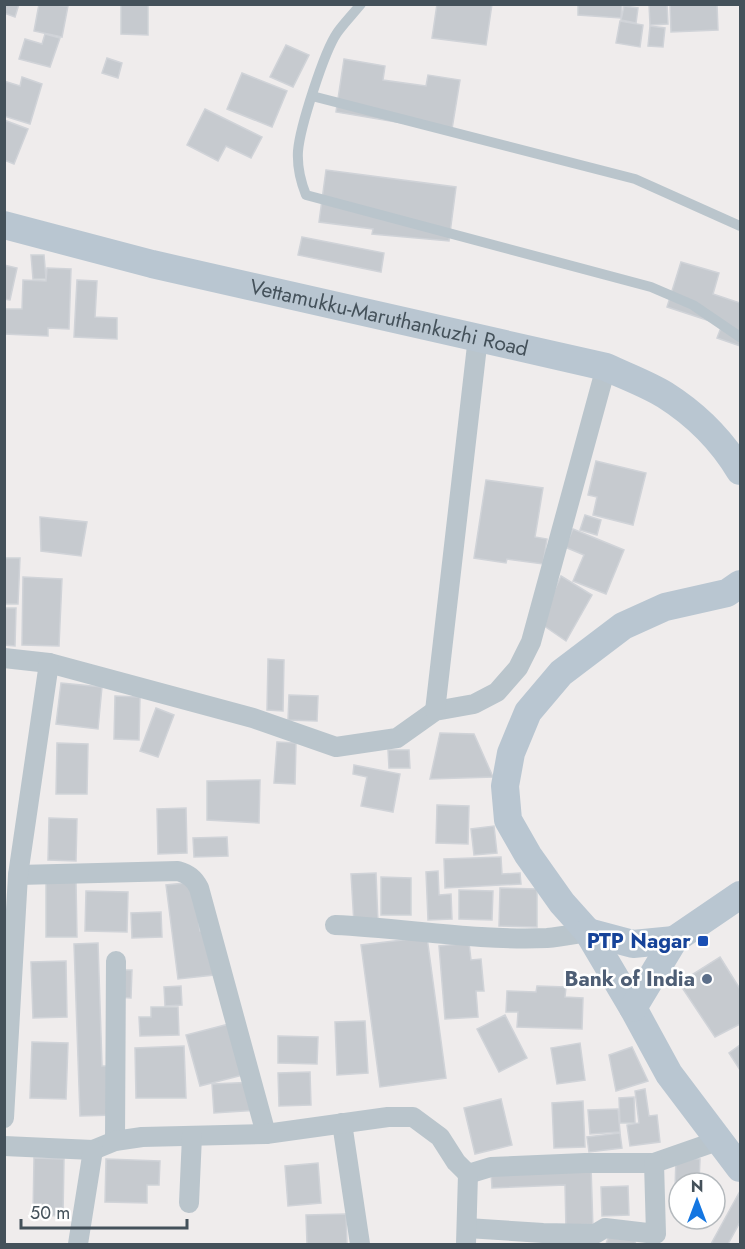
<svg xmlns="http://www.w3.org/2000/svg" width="745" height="1249" font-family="Jost,sans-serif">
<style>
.building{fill:#c6cacf;stroke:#d0d3d8;stroke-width:1.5}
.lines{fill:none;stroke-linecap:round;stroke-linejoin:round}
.lane{stroke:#bac5cc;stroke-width:10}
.street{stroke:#bac5cc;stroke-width:20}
.secondary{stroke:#b9c6d1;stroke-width:28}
.transit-dot{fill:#1a4fb4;stroke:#fff;stroke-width:2}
.service-dot{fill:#5c6f8a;stroke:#fff;stroke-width:2}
.labels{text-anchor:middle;stroke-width:5;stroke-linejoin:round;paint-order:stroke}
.street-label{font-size:21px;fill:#44515a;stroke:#fff}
.transit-label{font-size:21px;font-weight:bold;fill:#164399;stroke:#fff;text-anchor:end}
.service-label{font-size:21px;font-weight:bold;fill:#4e5e75;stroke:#fff;text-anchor:end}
</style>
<rect width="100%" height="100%" fill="#efecec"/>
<g class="building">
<polygon points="4,4 19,4 15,17 4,13"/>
<polygon points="39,4 68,6 62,37 34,31"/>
<polygon points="121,4 148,4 148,35 121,34"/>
<polygon points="437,4 492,4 486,45 432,38"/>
<polygon points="578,4 622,4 621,18 578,15"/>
<polygon points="649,4 667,4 668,24 650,25"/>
<polygon points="670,4 717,4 718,30 671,32"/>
<polygon points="624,6 638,8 636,23 621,20"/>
<polygon points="620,21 643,25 640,47 616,43"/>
<polygon points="650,26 665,28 663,47 648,46"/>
<polygon points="45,34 60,38 50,67 19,59 25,39 42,44"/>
<polygon points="286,45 309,55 293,87 270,77"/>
<polygon points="107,58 122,63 118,78 102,73"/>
<polygon points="344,59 385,66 383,80 426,86 428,75 460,80 452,129 420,126 336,112"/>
<polygon points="242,73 287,91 272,127 227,109"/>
<polygon points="22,77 42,84 30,124 4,116 4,81 20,86"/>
<polygon points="205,109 262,137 251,158 226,146 218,161 187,145"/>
<polygon points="4,120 28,129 14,164 4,160"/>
<polygon points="326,170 456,187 449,241 372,234 373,229 319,222"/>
<polygon points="302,237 384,253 381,272 298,255"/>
<polygon points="31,255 44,255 46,279 33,279"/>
<polygon points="681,262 719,273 713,294 740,303 740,346 717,338 722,325 667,307"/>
<polygon points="4,265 17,268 10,300 4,299"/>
<polygon points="47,268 71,269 69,329 48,328 48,336 4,334 4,309 22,309 23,280 46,281"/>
<polygon points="77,280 97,281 95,317 117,318 117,339 74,337"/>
<polygon points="596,461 646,473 633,525 593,515 597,497 588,495"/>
<polygon points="486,480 543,488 535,537 547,539 543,564 507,559 506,563 474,558"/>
<polygon points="585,515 601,520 597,535 580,530"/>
<polygon points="40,517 87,522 81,556 41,551"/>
<polygon points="573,529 624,550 606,594 573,581 584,555 565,547"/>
<polygon points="4,558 20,558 18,604 4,604"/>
<polygon points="561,576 592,595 566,641 540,623"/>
<polygon points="23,577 62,579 59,646 22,645"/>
<polygon points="4,608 16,608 15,646 4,645"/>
<polygon points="268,659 284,660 283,711 267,710"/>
<polygon points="61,683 102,687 98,729 56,724"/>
<polygon points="289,695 318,696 317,721 288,720"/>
<polygon points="115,696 140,697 139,740 114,739"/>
<polygon points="156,708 174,715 158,757 140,751"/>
<polygon points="440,733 474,734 493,777 430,779"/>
<polygon points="277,742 296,743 295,784 274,783"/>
<polygon points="57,743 88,744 87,794 56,794"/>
<polygon points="388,750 409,750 410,768 389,768"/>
<polygon points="354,765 400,774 393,812 361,806 367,777 353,774"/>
<polygon points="260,780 259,823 207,820 207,781"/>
<polygon points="437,805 469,806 468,844 436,843"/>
<polygon points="186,808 187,853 158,854 157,809"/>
<polygon points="49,818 77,819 76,861 48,860"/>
<polygon points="494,826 497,853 474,855 471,829"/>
<polygon points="227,837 228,856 194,857 193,838"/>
<polygon points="501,857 502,874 520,873 521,884 445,888 444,859"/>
<polygon points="438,871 439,895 451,894 452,919 428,920 426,872"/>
<polygon points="376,873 378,923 354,924 351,874"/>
<polygon points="381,877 411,878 411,915 381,915"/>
<polygon points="46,881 76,881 77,937 46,937"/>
<polygon points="194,882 200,931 209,930 214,975 178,979 166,885"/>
<polygon points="500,888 537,889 537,927 499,926"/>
<polygon points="459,890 493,891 492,920 459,919"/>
<polygon points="86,891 128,892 127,932 85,931"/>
<polygon points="161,912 162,937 132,938 131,913"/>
<polygon points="427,937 446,1078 380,1087 361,945"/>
<polygon points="98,943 102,1066 114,1066 116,1115 80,1116 74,944"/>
<polygon points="469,943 471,960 481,959 484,991 476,991 478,1017 445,1019 439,946"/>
<polygon points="720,957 740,989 740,1024 715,1037 679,983"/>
<polygon points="66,961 67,1017 33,1018 31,962"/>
<polygon points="115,970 132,970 131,998 114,997"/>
<polygon points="181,986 182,1005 165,1006 164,987"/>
<polygon points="537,986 566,987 565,997 583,998 582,1029 517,1027 518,1012 506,1012 507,991 536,992"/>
<polygon points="151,1007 178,1007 179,1035 140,1036 139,1017 151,1017"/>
<polygon points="505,1015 527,1058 499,1072 477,1029"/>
<polygon points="365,1021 368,1073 337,1075 335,1022"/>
<polygon points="229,1024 243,1075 200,1086 186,1035"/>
<polygon points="278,1036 318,1037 317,1064 278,1063"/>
<polygon points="32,1042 68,1043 66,1099 30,1098"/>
<polygon points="580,1043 585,1080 557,1084 551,1048"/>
<polygon points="740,1045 740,1070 729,1053"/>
<polygon points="184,1046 186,1098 136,1098 135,1048"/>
<polygon points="632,1047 648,1081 616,1091 609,1055"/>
<polygon points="310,1072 311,1105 279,1106 278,1073"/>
<polygon points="256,1082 258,1110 214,1113 212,1084"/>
<polygon points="645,1089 649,1116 657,1115 660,1142 630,1146 627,1125 639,1123 635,1091"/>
<polygon points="634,1097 635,1123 620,1123 619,1098"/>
<polygon points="501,1099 512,1145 475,1154 464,1108"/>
<polygon points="583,1101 585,1147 554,1148 552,1103"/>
<polygon points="618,1109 620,1132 590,1134 588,1110"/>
<polygon points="620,1133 622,1148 589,1152 587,1137"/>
<polygon points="34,1158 64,1159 63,1216 33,1215"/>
<polygon points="676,1158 700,1159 699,1183 679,1183 679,1189 675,1189"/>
<polygon points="106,1159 160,1161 159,1185 147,1185 147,1203 105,1202"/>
<polygon points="318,1163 321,1203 288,1206 285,1166"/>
<polygon points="591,1166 593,1229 566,1230 565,1185 492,1188 491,1171"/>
<polygon points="628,1186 629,1215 602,1216 601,1187"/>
<polygon points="740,1191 740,1222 728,1244 711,1244"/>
<polygon points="346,1214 347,1244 307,1244 306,1215"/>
<polygon points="610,1232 636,1239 635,1244 606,1244"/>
</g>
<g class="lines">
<g class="lane">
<path d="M361,4C353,14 344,23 337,33C324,52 300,127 298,151C297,167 300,180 306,195L651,287L693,305L740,337"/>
<polyline points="312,96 635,179 740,226"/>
</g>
<g class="street">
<polyline points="4,658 49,663 253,718 336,747 397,738 435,711 474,704 497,692 518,668 531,642 606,367"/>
<polyline points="435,711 478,337"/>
<path d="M18,875L178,871C188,874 194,878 199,888L266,1134"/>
<path d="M335,925C405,928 476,941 547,938C561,937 575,934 588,932"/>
<polyline points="4,1118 18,875 49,663"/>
<polyline points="342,1123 360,1244"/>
<polyline points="115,1141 116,961"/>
<polyline points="4,1146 93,1150 115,1141 142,1137 266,1134 388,1117 413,1117 440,1137 456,1162 468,1174 491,1167 585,1163 654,1163 720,1140"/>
<polyline points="189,1203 192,1136"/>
<polyline points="467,1228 543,1233 595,1234 605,1228 656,1234 654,1163"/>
<polyline points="78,1244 93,1150"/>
<polyline points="466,1244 468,1174"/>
</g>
<g class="secondary">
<path id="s1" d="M4,225L152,264L606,367C625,376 647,384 665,395C695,414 722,441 740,471"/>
<polyline points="740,584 727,593 665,607 623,626 561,673 528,712 511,753 505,786 508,820 528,855 562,903 588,932 633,1008 669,1074 740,1168"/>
<polyline points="588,932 633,944 674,940"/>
<polyline points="633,1008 674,940 740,895"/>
</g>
</g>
<rect class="transit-dot" x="697" y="935" width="12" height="12" rx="3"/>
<circle class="service-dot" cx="707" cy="979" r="6"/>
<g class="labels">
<g class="street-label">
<text dy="7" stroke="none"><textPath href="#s1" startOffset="396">Vettamukku-Maruthankuzhi Road</textPath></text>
</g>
<g class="transit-label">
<text x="691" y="948">PTP Nagar</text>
</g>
<g class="service-label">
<text x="695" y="986">Bank of India</text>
</g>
</g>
<rect width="745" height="1249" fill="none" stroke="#44515a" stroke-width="12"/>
<g transform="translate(697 1201)"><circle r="28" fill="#ffffff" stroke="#b4b9bd" stroke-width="1.5"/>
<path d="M0-4.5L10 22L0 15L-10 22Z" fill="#1476e1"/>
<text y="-9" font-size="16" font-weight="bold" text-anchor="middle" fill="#44515a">N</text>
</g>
<path d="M21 1219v9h166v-9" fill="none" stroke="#44515a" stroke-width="3"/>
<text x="30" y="1219" font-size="18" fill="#44515a" stroke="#ffffff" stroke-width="4.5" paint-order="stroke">50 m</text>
</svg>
